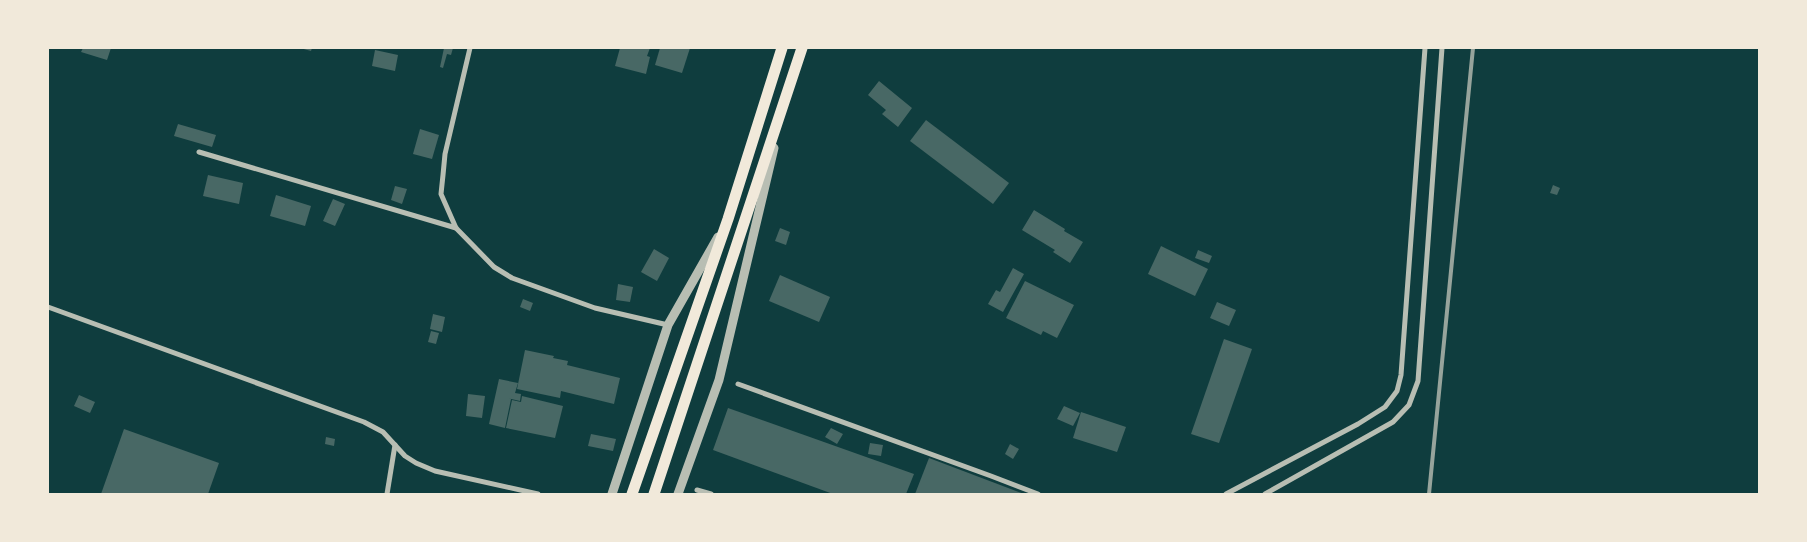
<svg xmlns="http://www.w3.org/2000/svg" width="1807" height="542" font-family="Barlow,sans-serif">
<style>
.building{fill:#486865}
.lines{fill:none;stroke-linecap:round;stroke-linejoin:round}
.minor{stroke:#b8beb3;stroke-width:5}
.tertiary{stroke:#b8beb3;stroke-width:9}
.trunk{stroke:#f1e9da;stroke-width:11}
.rail{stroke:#97a49c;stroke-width:4}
</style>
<rect width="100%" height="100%" fill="#0f3d3e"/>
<g class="building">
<polygon points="83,48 111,48 107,60 81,52"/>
<polygon points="300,48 312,48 311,51"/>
<polygon points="444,48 453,48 451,55 447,54 443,68 440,67"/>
<polygon points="620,48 650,48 647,56 650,57 646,74 615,66"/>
<polygon points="660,48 690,48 682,73 655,65"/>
<polygon points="375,50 398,55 395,71 372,66"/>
<polygon points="879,81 912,108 898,127 882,114 886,110 868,95"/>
<polygon points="926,120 1009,183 993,204 910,141"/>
<polygon points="178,124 216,135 212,147 174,136"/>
<polygon points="420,129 439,135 432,159 413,154"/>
<polygon points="208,175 243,183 239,204 203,196"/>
<polygon points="1553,185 1560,188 1557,195 1550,193"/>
<polygon points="395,186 407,189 402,204 391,200"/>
<polygon points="276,195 311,206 305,226 270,216"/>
<polygon points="333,199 345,204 335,226 323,221"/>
<polygon points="1034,210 1065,229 1064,231 1083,242 1070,263 1053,252 1055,250 1022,230"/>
<polygon points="780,228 790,232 786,245 775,241"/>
<polygon points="1161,246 1208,269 1195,296 1148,274"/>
<polygon points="654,249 669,258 657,281 641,272"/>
<polygon points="1198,250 1212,256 1209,263 1195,258"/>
<polygon points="1013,268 1024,274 1003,312 988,304 996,290 1000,292"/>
<polygon points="780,275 830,297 819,322 769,301"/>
<polygon points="1025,281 1074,305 1057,338 1043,331 1041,335 1006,318"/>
<polygon points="618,284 633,287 630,302 616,300"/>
<polygon points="523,299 533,303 530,311 520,307"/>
<polygon points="1217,302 1236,310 1229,326 1210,318"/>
<polygon points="433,314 445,317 442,332 430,329"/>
<polygon points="431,331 439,333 436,344 428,342"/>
<polygon points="1224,339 1252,349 1219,443 1191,434"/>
<polygon points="525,350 554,356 553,358 568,361 567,365 620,378 614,404 561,391 560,398 517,389"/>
<polygon points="499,379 518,383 515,393 521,394 520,401 507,398 511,399 505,428 489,424"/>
<polygon points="468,394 485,396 482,418 466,416"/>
<polygon points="79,395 95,402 90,413 74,406"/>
<polygon points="522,396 563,406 555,438 506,428 512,400 521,402"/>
<polygon points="1064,406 1080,413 1073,426 1057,419"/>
<polygon points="728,408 914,474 906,494 833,494 713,450"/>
<polygon points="1081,412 1126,427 1117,452 1073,438"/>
<polygon points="831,428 843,434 837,444 825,437"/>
<polygon points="124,429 219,463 208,494 101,494"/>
<polygon points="591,434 616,439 613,451 588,446"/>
<polygon points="326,437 335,439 334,446 325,444"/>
<polygon points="870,443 883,445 881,456 868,454"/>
<polygon points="1010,444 1019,449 1013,459 1005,454"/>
<polygon points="929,458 1024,494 915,494"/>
</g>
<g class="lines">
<g class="minor">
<polyline points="470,48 445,154 443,175 441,194 456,228 494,267 512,278 595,308 668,325"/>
<polyline points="199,152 456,228"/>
<polyline points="48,307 364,422 383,432 405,456 416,463 435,471 538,494"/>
<polyline points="738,384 991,476 1038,494"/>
<polyline points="697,490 711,494"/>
<polyline points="387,494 395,445"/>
<polyline points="1226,494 1358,424 1385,407 1397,391 1401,375 1425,48"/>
<polyline points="1265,494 1393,422 1409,405 1418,381 1442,48"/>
</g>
<g class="tertiary">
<polyline points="612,494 668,325 718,237"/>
<polyline points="678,494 719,380 774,148"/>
</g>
<g class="trunk">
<polyline points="632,494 728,219 782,48"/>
<polyline points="654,494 802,48"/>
</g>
<polyline class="rail" points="1429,494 1473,48"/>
</g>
<rect width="1807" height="542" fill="none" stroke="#f1e9da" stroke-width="98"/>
</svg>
